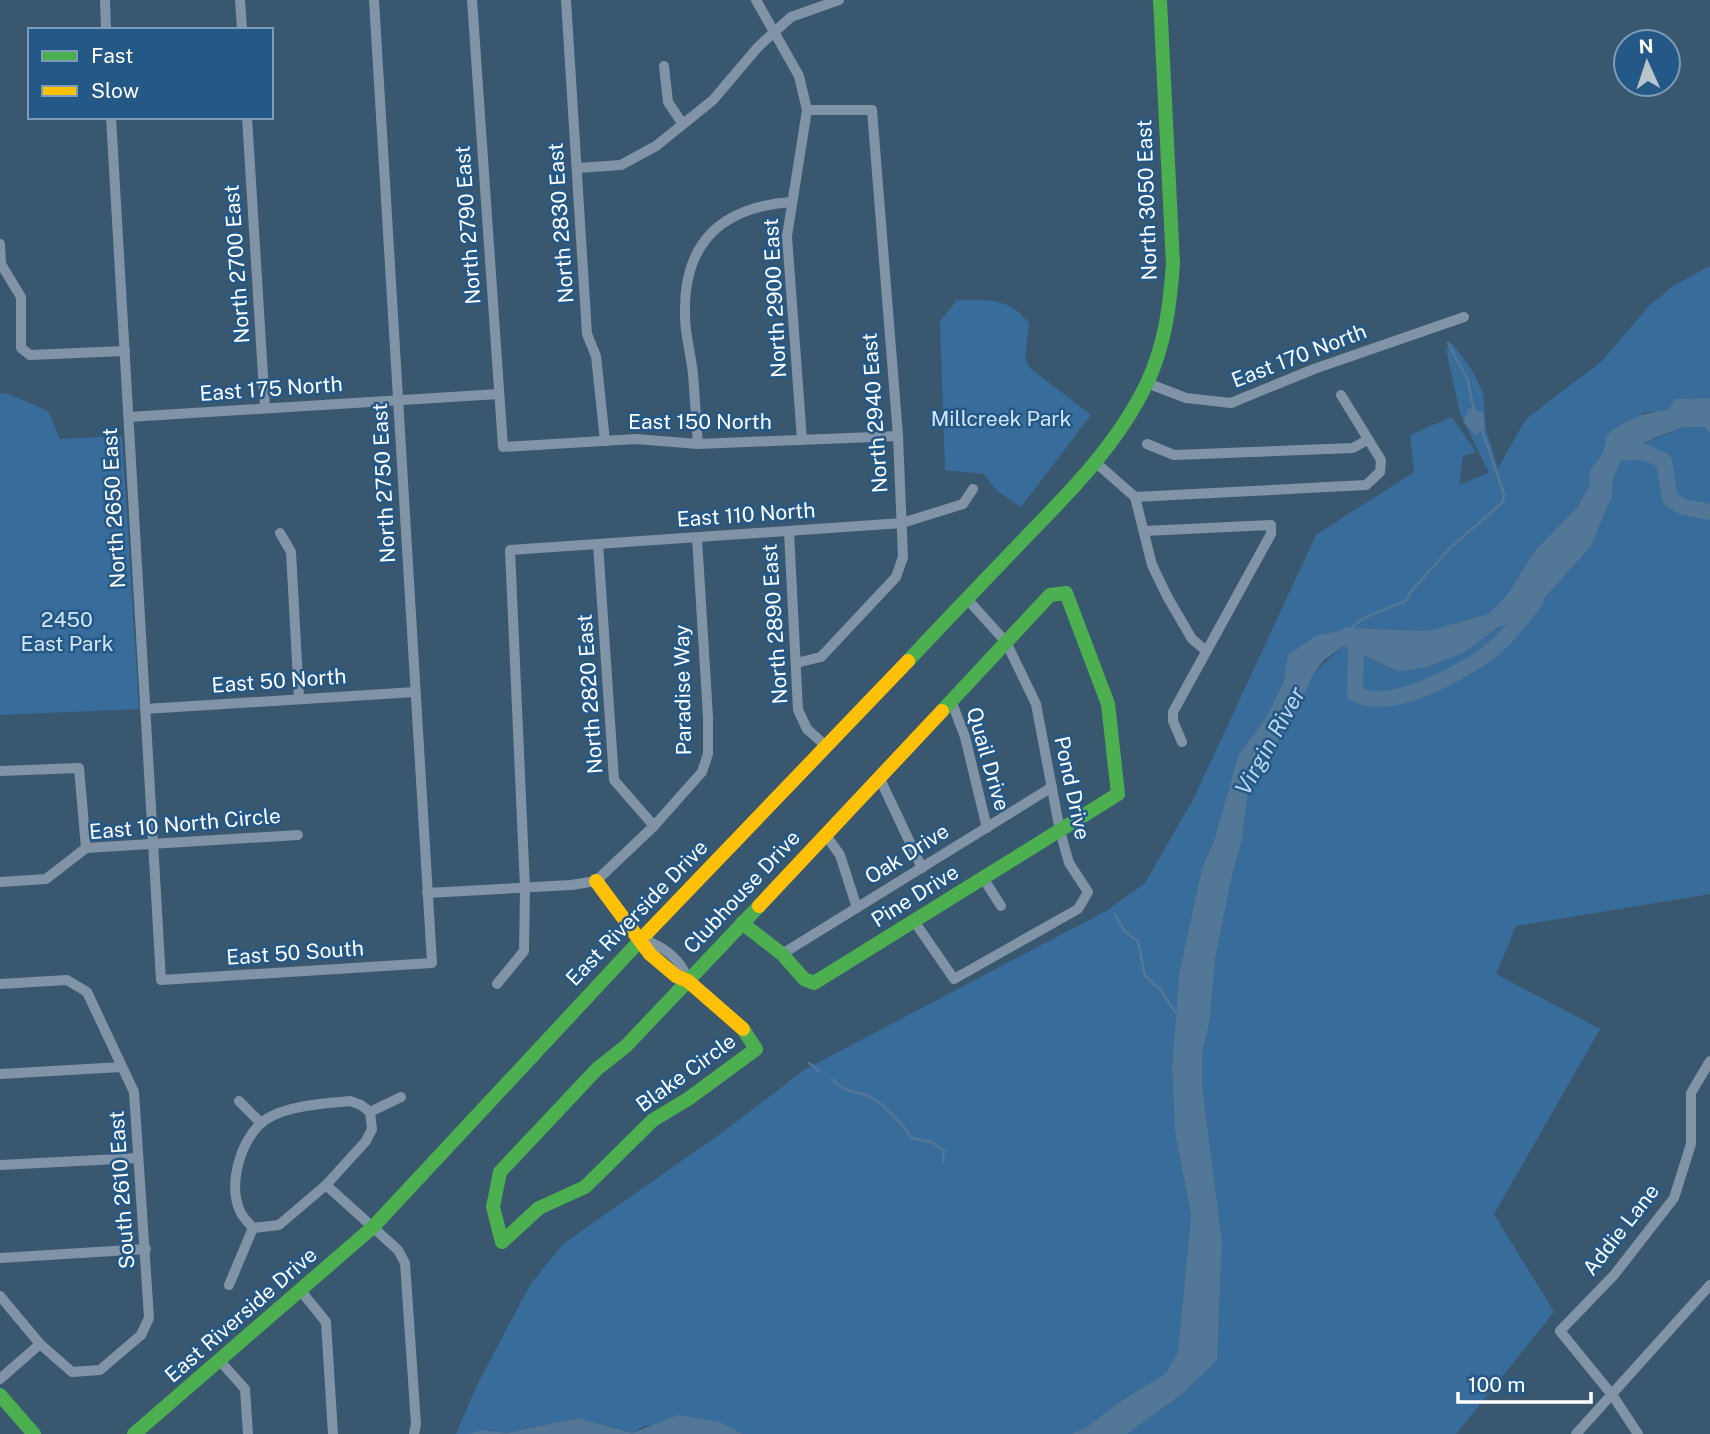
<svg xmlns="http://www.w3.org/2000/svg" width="1710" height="1434" font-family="'Public Sans',sans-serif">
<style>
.green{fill:#386d9b}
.water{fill:#537796}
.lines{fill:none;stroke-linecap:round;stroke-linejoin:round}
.stream{stroke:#537796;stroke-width:2.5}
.river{stroke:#537796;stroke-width:16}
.street{stroke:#8193a6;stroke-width:10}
.fast{stroke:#4caf50;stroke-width:14}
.slow{stroke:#ffc107;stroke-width:14}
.labels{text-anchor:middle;stroke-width:5;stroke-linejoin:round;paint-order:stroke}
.street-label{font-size:21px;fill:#fff;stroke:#245886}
.park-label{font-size:21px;fill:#d2e6f7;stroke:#245886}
.water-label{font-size:23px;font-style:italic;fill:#bad7f0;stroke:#245886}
</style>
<rect width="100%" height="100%" fill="#3a5770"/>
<g class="green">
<polygon points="1710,266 1710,398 1675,399 1667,410 1643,413 1603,453 1590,470 1589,487 1578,506 1534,552 1507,595 1488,614 1427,631 1352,628 1315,636 1288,655 1283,684 1267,716 1238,756 1215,838 1202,868 1179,974 1172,1068 1175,1132 1191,1215 1178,1352 1166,1373 1115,1405 1087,1427 1071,1434 743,1434 720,1422 644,1426 632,1433 578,1418 507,1433 488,1430 488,1434 456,1434 476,1387 530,1285 563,1244 723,1132 804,1070 1106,911 1145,883 1194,798 1316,535 1414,472 1410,435 1452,417 1476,452 1463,456 1459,485 1489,473 1460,413 1446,349 1452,343 1472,370 1483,393 1486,430 1498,468 1526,419 1602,361 1649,306 1673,286"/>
<path d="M957,300C988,301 1007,296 1029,323L1025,359L1030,368L1091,415L1021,507L997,491L984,474L945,470L940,321Z"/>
<polygon points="6,393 48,411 60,439 122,436 139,709 0,715 0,394"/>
<polygon points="1684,427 1704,427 1710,433 1710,894 1516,926 1496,974 1600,1029 1494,1214 1554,1312 1456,1434 1127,1434 1182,1394 1217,1359 1222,1242 1202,1084 1202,1053 1210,1020 1215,959 1233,871 1242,841 1248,791 1260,766 1292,719 1314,673 1343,646 1395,670 1428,667 1465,652 1497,628 1535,609 1591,546 1612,496 1613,478 1620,462 1640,445"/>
</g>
<g class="water">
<path d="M1710,398V433L1704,427H1684L1657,437L1640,445L1620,462L1613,478L1612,496L1591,546L1535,609L1525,616L1497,628L1465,652L1428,667L1406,671L1395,670L1343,646L1323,661L1314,673L1292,720L1260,766L1248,791L1242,841L1233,871L1215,959L1210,1020L1202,1053V1084L1222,1242L1217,1360L1182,1394L1127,1434H1071L1087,1427L1115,1405L1166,1373L1178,1352L1191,1215L1175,1132L1172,1068L1179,974L1202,868L1215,838L1238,756L1267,716L1283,684L1288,655L1315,636L1352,628L1427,631L1488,614L1507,595L1534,552L1578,506L1589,487L1590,470L1603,453L1607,435C1627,419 1642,413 1667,410L1675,399Z"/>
<polygon points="1469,408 1483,413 1485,428 1476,435 1463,422"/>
<polygon points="678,1415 720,1422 743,1434 468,1434 483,1430 507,1433 578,1418 632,1433"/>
</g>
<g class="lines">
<g class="stream">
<polyline points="1448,343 1468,381 1474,411"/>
<path d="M1352,628C1366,612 1390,610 1408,599L1409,594L1449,549L1503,502L1504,494L1482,430"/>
<polyline points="1115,914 1125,932 1138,941 1145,976 1160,989 1175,1012"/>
<polyline points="809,1063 819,1071"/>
<path d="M832,1079C844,1092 851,1091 866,1095C879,1099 905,1126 911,1138L931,1142L944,1150L943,1162"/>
</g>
<g class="river">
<polyline points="1614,453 1644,452 1664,461 1670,499 1683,507 1710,512"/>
<path d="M1346,636L1350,635L1356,643L1355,694C1391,713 1464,672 1493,649C1509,636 1523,617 1536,600"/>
</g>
<g class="street">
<polyline points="105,0 106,30"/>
<polyline points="240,0 242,30"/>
<polyline points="472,0 503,447 636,439 698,444 898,436"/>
<polyline points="566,0 587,334 596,356 605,441"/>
<polyline points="756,0 799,76 807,110 787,236 802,440"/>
<polyline points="664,66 668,102 682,123"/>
<polyline points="111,117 161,980 432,963 374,0"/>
<polyline points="247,117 265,408"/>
<polyline points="577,168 621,165 656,146 713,100 758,47 791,17 839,0"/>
<polyline points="0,244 1,264 21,297 21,348 30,355 125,351"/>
<polyline points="1147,383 1186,398 1231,403 1314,369 1464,317"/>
<polyline points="129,417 499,394"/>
<path d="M698,444C696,421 695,397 693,374C691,355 685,335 685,315C683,243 721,207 791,202"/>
<polyline points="1147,444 1174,455 1353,448 1367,440"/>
<polyline points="1094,461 1135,497 1152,565 1168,598 1192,639 1205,650"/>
<polyline points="1135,497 1366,485 1380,472 1381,460 1341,395"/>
<polyline points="789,531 798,710 807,729 827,747"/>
<polyline points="1144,531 1271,525 1271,534 1173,712 1173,721 1182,742"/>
<polyline points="280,533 291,552 299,699"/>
<polyline points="598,544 614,780 654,826"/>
<polyline points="796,663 821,657 896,577 903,557 898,436 872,110 807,110"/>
<polyline points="951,700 965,737 987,828"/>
<polyline points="145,709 415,692"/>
<polyline points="0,771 79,768 86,848"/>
<polyline points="879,777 922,868"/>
<polyline points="825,834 840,855 857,908"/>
<polyline points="983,878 1001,906"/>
<polyline points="0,882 46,879 86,848 298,835"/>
<polyline points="427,893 571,885 596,881 654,826 702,772 708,754 708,717 697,538"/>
<polyline points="914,921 954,979 1078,909 1088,892 1069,863 1060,831 1036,704 1006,642 968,600"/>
<path d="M641,939C662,945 682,959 688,981"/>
<polyline points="782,954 1052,787"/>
<polyline points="0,984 67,980 87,992 134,1092 149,1318 141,1335 100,1370 72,1372 40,1344 0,1296"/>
<polyline points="497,984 524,951 525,888 510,550 902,523 963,504 973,489"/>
<polyline points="0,1074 122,1067"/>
<polyline points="239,1101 261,1123"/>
<path d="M350,1101L361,1105L370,1112L372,1129L366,1141L326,1185L279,1225L253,1228C249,1223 242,1217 240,1211C228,1184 240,1144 260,1124C280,1105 324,1104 350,1101Z"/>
<polyline points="370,1112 401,1097"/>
<polyline points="0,1165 138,1158"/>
<polyline points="326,1185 398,1250 405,1263 416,1424 414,1434"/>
<polyline points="0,1258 146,1249"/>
<polyline points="229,1285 253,1228"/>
<polyline points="301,1291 326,1322 333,1434"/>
<polyline points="220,1361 245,1389 248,1434"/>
<polyline points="0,1379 40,1344"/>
<polyline points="1576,1434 1710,1285"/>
<polyline points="1638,1434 1613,1396 1560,1331 1614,1275 1674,1198 1691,1144 1691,1093 1710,1061"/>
</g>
<g class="fast">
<path d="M908,661C947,619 987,578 1026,537C1071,491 1119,442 1147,383C1165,345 1170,305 1173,264L1160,0"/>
<polyline points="742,923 782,954 804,979 814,983 1118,794 1108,704 1066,593 1050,595 942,711"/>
<polyline points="743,1029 756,1049 688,1099 653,1120 585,1187 539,1208 502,1242 493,1207 500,1172 597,1069 626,1046 759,906"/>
<polyline points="0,1395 34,1434"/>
<polyline points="134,1434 373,1227 647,933"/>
</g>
<g class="slow">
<polyline points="596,881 650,954 676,976 688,981 743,1029"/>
<polyline points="759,906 942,711"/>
<polyline points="647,933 908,661"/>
</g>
</g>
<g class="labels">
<g class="street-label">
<text transform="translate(1147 200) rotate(-92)" y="7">North 3050 East</text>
<text transform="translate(561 223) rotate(-94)" y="7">North 2830 East</text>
<text transform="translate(468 225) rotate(-94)" y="7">North 2790 East</text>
<text transform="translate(237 264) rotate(-94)" y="7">North 2700 East</text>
<text transform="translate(775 298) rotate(-93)" y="7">North 2900 East</text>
<text transform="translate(1299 356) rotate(-21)" y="7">East 170 North</text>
<text transform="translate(271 389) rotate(-4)" y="7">East 175 North</text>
<text transform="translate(875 413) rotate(-94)" y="7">North 2940 East</text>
<text x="700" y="429">East 150 North</text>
<text transform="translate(384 483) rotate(-93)" y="7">North 2750 East</text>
<text transform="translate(114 508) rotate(-93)" y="7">North 2650 East</text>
<text transform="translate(746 515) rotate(-4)" y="7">East 110 North</text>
<text transform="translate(775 624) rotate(-94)" y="7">North 2890 East</text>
<text transform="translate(279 681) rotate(-4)" y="7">East 50 North</text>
<text transform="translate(683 690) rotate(-91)" y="7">Paradise Way</text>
<text transform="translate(590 694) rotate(-94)" y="7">North 2820 East</text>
<text transform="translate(988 759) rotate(74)" y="7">Quail Drive</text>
<text transform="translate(1072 788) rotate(78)" y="7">Pond Drive</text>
<text transform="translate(185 824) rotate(-5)" y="7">East 10 North Circle</text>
<text transform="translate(907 854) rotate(-32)" y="7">Oak Drive</text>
<text transform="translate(742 892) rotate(-47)" y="7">Clubhouse Drive</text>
<text transform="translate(915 896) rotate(-32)" y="7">Pine Drive</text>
<text transform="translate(637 913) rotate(-46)" y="7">East Riverside Drive</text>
<text transform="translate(295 953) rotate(-4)" y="7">East 50 South</text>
<text transform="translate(686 1073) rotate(-36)" y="7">Blake Circle</text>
<text transform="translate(122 1190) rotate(-94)" y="7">South 2610 East</text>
<text transform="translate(1621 1230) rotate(-52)" y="7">Addie Lane</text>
<text transform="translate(241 1315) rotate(-41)" y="7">East Riverside Drive</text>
</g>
<g class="park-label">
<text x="1001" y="426">Millcreek Park</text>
<text x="67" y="627">2450<tspan x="67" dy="24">East Park</tspan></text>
</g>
<g class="water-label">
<text transform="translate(1270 741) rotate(-61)" y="8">Virgin River</text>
</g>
</g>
<rect x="28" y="28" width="245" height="91" fill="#245886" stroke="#7c9bb6" stroke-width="2"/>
<rect x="42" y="51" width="35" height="10" fill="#4caf50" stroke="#7c9bb6" stroke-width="2"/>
<text x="91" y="63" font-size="21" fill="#ffffff">Fast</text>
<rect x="42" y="86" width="35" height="10" fill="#ffc107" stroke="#7c9bb6" stroke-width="2"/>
<text x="91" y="98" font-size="21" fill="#ffffff">Slow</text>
<g transform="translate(1647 63) rotate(357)"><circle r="33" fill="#245886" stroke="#7c9bb6" stroke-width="2"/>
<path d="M0-5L12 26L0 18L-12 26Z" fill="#bac4cd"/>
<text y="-10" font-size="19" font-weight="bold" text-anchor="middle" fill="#ffffff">N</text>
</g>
<path d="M1458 1392v10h133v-10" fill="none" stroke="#ffffff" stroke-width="3.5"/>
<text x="1468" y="1392" font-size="21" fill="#ffffff" stroke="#245886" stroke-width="5" paint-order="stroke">100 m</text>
</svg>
